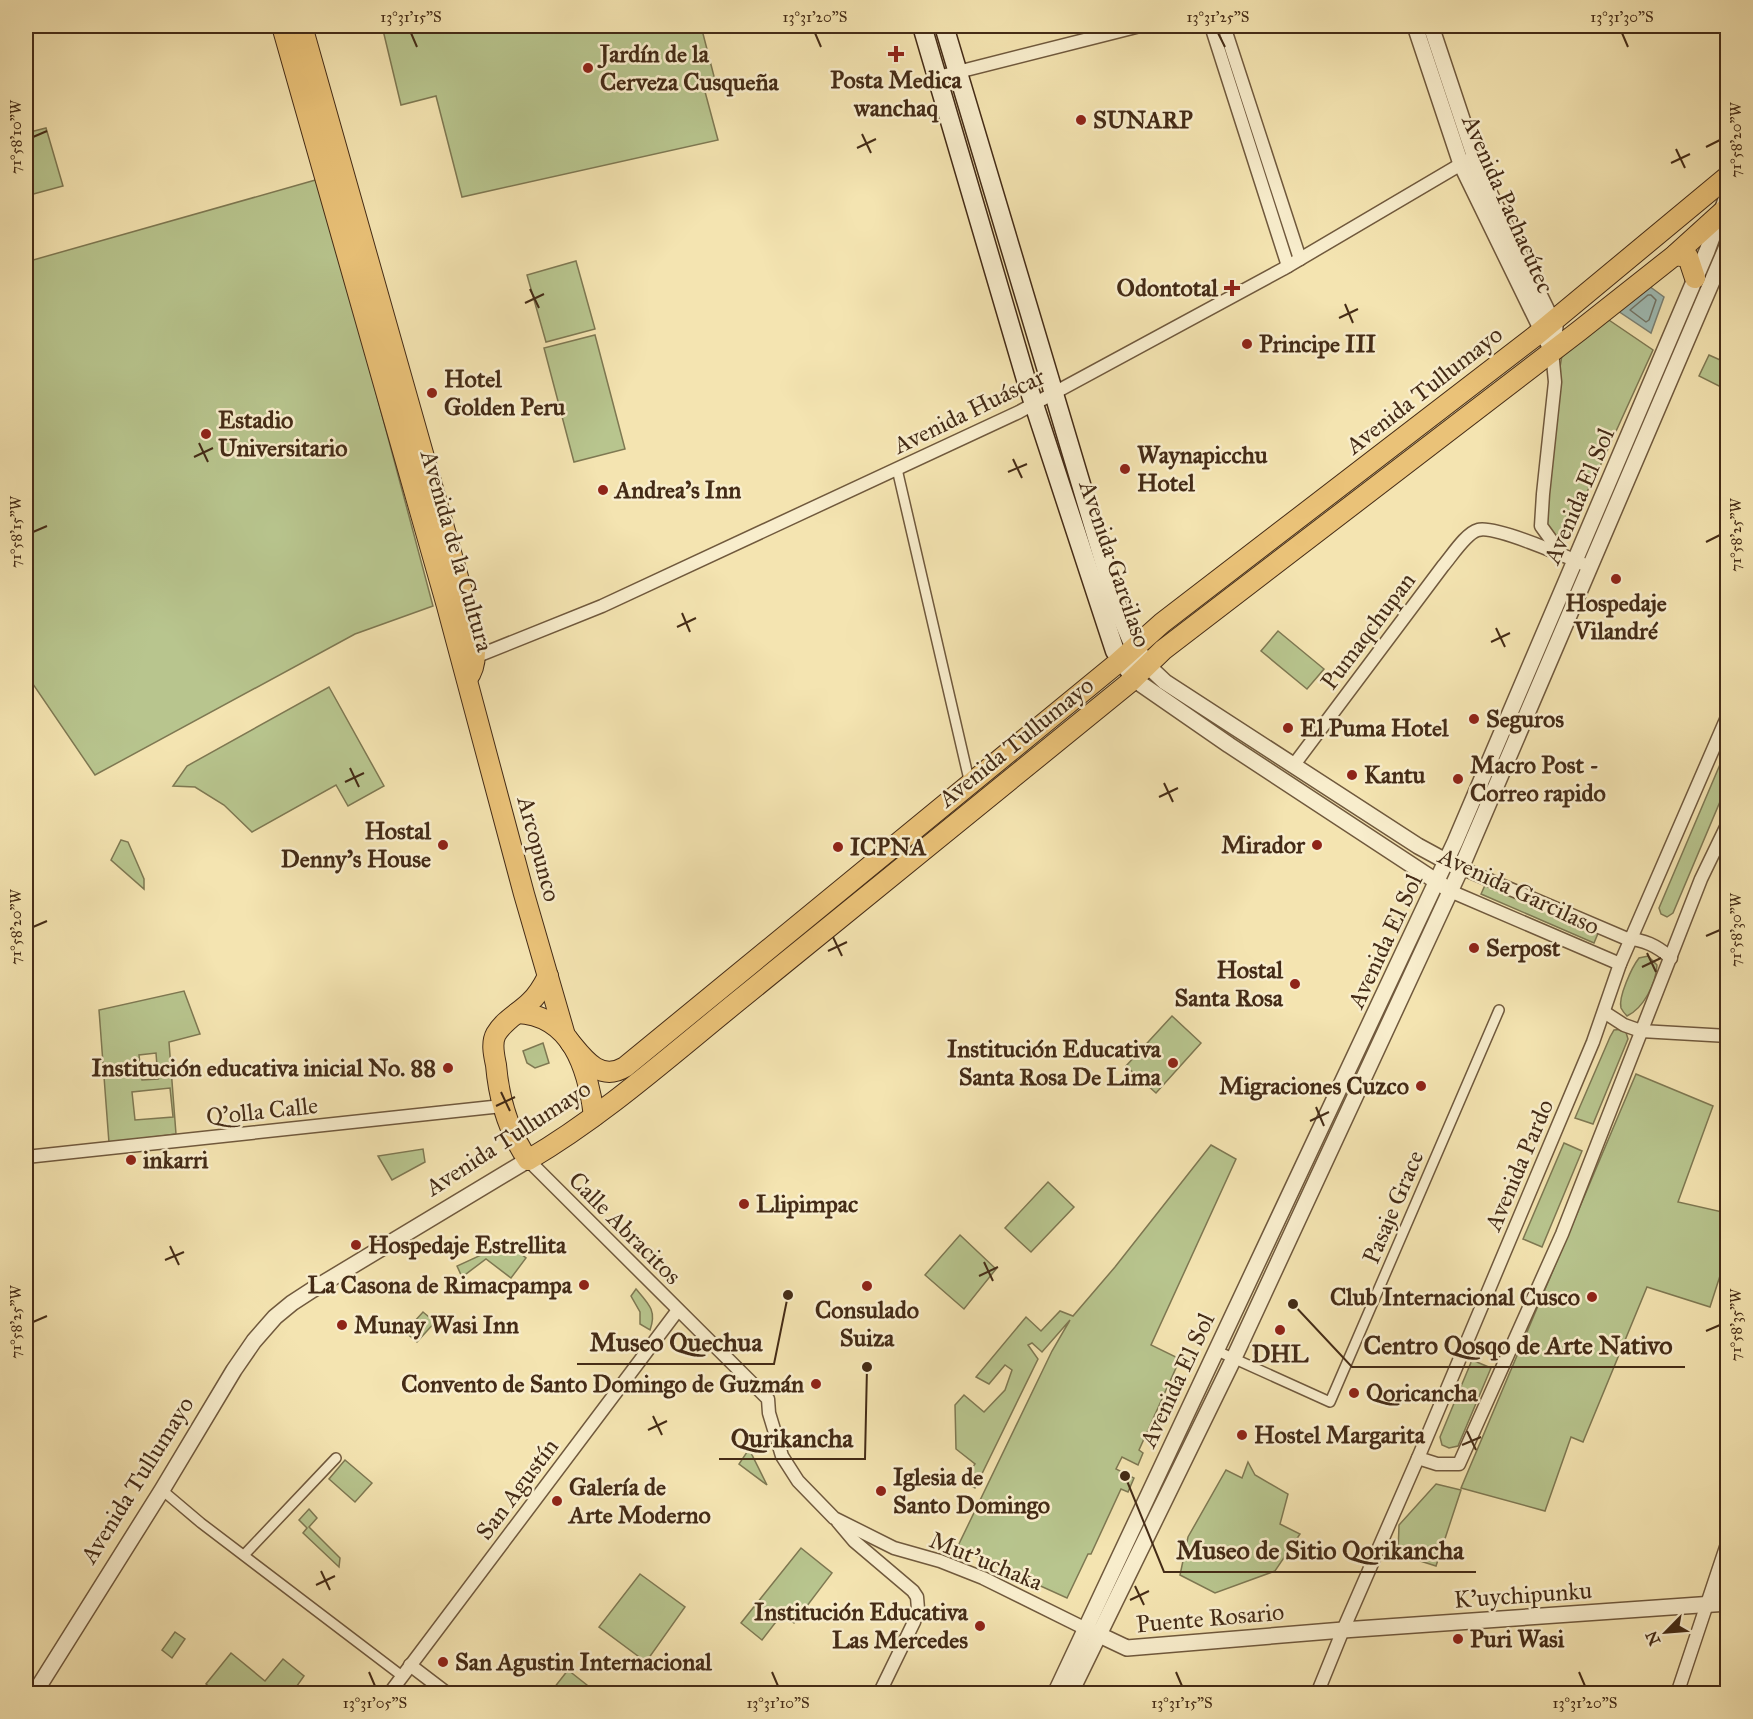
<svg xmlns="http://www.w3.org/2000/svg" width="1753" height="1719" font-family="'IM FELL Great Primer',serif">
<style>
.green{fill:#b8c58e;stroke:#7e7852;stroke-width:1.5;fill-rule:evenodd}
.water{fill:#9fbcb5;stroke:#7b8275;stroke-width:1.5}
.lines{fill:none;stroke-linecap:round;stroke-linejoin:round}
.shore{stroke:#727466;stroke-width:1.5}
.pedestrian-casing{stroke:#70593d;stroke-width:12}
.minor-casing{stroke:#70593d;stroke-width:15}
.tertiary-casing{stroke:#70593d;stroke-width:18}
.secondary-casing{stroke:#442b16;stroke-width:21}
.primary-casing{stroke:#442b16;stroke-width:22}
.pedestrian{stroke:#f8edcc;stroke-width:9}
.minor{stroke:#f8edcc;stroke-width:12}
.tertiary{stroke:#f8edcc;stroke-width:15}
.secondary{stroke:#f8edcc;stroke-width:18}
.primary{stroke:#eac278;stroke-width:20}
.ticks{fill:none;stroke:#442b16;stroke-width:2}
.poi-dot{fill:#8f2418;stroke:#f8edcc;stroke-width:2}
.labels{text-anchor:middle;stroke-width:5;stroke-linejoin:round;paint-order:stroke}
.poi-label{font-size:24px;font-weight:bold;fill:#442b16;stroke:#f8edcc;text-anchor:start}
.street-label{font-size:24px;fill:#442b16;stroke:#f8edcc}
.leader{fill:none;stroke:#442b16;stroke-width:2}
.callout-dot{fill:#442b16;stroke:#f8edcc;stroke-width:2}
.callout-label{font-size:26px;text-anchor:middle;font-weight:bold;fill:#442b16;stroke:#f8edcc;stroke-width:5;stroke-linejoin:round;paint-order:stroke}
.neatline{fill:none;stroke:#442b16;stroke-width:2}
.ticks-label{font-size:15px;text-anchor:middle;fill:#442b16}
</style>
<rect width="100%" height="100%" fill="#f4e4b1"/>
<filter id="stains"><feTurbulence type="fractalNoise" baseFrequency=".00333" numOctaves="4"/><feColorMatrix values="0 0 0 0 .2 0 0 0 0 .09 0 0 0 0 .02 0 0 0 .5 -.17"/></filter>
<radialGradient id="worn" r=".72"><stop offset=".6" stop-color="#630" stop-opacity="0"/><stop offset="1" stop-color="#630" stop-opacity=".3"/></radialGradient>
<g class="green">
<polygon points="382,26 701,26 716,84 704,88 718,140 462,197 436,96 401,105"/>
<polygon points="46,128 63,186 26,196 26,133"/>
<polygon points="319,179 433,606 355,634 95,775 33,684 26,686 26,262"/>
<polygon points="576,261 595,329 546,342 527,275"/>
<path d="M1603,316L1653,350L1597,473L1559,544L1547,529L1552,447L1555,443C1549,416 1559,377 1563,349Z"/>
<polygon points="595,335 625,449 574,462 544,348"/>
<polygon points="1709,355 1727,363 1727,390 1699,376"/>
<polygon points="1278,631 1324,669 1307,689 1261,651"/>
<polygon points="329,687 384,786 348,806 336,785 252,832 224,805 195,787 173,786 187,766"/>
<polygon points="1727,748 1727,785 1673,913 1667,917 1661,914 1659,908"/>
<polygon points="121,840 128,842 144,879 144,889 111,860"/>
<polygon points="1486,883 1599,931 1594,943 1481,894"/>
<path d="M1648,956L1657,965C1656,983 1644,1008 1627,1016C1626,1015 1622,1010 1621,1008C1618,997 1632,967 1639,958Z"/>
<path d="M184,991L200,1034L169,1042L176,1134L109,1143L99,1010ZM156,1053L158,1079L142,1080L139,1055ZM170,1088L173,1117L135,1120L132,1092Z"/>
<polygon points="1172,1016 1201,1043 1156,1093 1126,1066"/>
<polygon points="1625,1029 1628,1039 1593,1124 1575,1118 1610,1037 1614,1030"/>
<polygon points="543,1043 549,1063 535,1068 527,1063 523,1051"/>
<polygon points="1636,1074 1713,1106 1678,1202 1727,1213 1727,1254 1710,1307 1647,1287 1583,1442 1571,1437 1545,1511 1461,1488"/>
<polygon points="1564,1143 1582,1151 1542,1247 1523,1239"/>
<polygon points="1211,1145 1236,1159 1151,1345 1180,1359 1139,1450 1143,1453 1138,1465 1122,1457 1116,1469 1134,1478 1128,1492 1121,1489 1091,1554 1088,1554 1067,1598 957,1548 1052,1351 1070,1320 1042,1352 1032,1343 1028,1345 1038,1359 975,1488 969,1485 965,1477 975,1464 956,1449 955,1405 964,1395 984,1412 1005,1390 1012,1370 1005,1365 989,1384 976,1377 1026,1317 1041,1331 1060,1311 1073,1316 1115,1267"/>
<polygon points="423,1149 425,1162 392,1180 378,1156"/>
<polygon points="1048,1182 1074,1207 1031,1252 1005,1228"/>
<polygon points="960,1235 996,1269 964,1309 925,1275"/>
<polygon points="507,1243 526,1258 511,1278 486,1259 462,1277 457,1266"/>
<path d="M636,1289C649,1304 657,1311 650,1330L640,1324V1312L631,1296Z"/>
<polygon points="423,1312 435,1322 417,1342 405,1332"/>
<polygon points="1472,1360 1491,1368 1458,1446 1449,1448 1442,1445 1440,1437"/>
<polygon points="747,1452 751,1453 767,1485 739,1464"/>
<polygon points="345,1460 372,1483 355,1502 329,1479"/>
<polygon points="1248,1462 1255,1475 1288,1494 1280,1524 1300,1534 1275,1571 1215,1593 1180,1575 1188,1537 1226,1470 1242,1478"/>
<polygon points="1436,1484 1461,1490 1436,1566 1398,1554 1399,1525"/>
<polygon points="309,1509 317,1518 309,1527 340,1558 339,1567 303,1533 307,1528 299,1520"/>
<polygon points="801,1548 832,1573 794,1623 782,1614 762,1640 741,1623"/>
<polygon points="640,1574 685,1607 646,1662 599,1627"/>
<polygon points="175,1632 185,1639 172,1658 162,1650"/>
<polygon points="231,1653 265,1681 283,1659 304,1676 292,1693 217,1693 206,1684"/>
<polygon points="568,1670 597,1693 550,1693"/>
</g>
<polygon class="water" points="1649,286 1664,297 1651,333 1618,311"/>
<g class="lines">
<polygon class="shore" points="1648,295 1651,295 1656,300 1649,320 1646,322 1630,310"/>
<g class="pedestrian-casing">
<g id="pedestrian">
<polyline points="897,469 970,784"/>
<polyline points="1215,1350 1330,1402 1499,1010"/>
<polyline points="162,1490 201,1523 402,1676"/>
<polyline points="244,1555 336,1458"/>
</g>
</g>
<g class="minor-casing">
<g id="minor">
<polyline points="1211,26 1288,266"/>
<polyline points="1224,26 1300,259"/>
<polyline points="938,77 1140,26"/>
<polyline points="1552,351 1555,382 1543,494 1541,526 1562,555"/>
<polyline points="470,659 602,606 1019,412 1283,269 1468,160"/>
<path d="M1293,766L1443,566C1451,557 1466,533 1478,530C1494,525 1565,556 1583,564"/>
<path d="M1461,868L1625,938C1644,940 1656,945 1671,958"/>
<polyline points="1450,891 1620,964"/>
<polyline points="1604,1012 1624,1025 1641,1031 1728,1036"/>
<polyline points="26,1157 502,1106"/>
<polyline points="528,1160 768,1399 769,1413 782,1456 798,1481 834,1518 894,1548 940,1561 983,1578 1086,1629"/>
<polyline points="1418,1458 1437,1464 1459,1464 1562,1234 1701,879 1728,823"/>
<polyline points="838,1522 854,1541 913,1591 917,1597 918,1609 914,1622 879,1694"/>
<polyline points="410,1665 448,1694"/>
<polyline points="389,1694 678,1310"/>
<polyline points="1317,1694 1343,1630 1418,1458 1593,1042 1620,964 1728,715"/>
<polyline points="1677,1694 1728,1541"/>
</g>
</g>
<g class="tertiary-casing">
<g id="tertiary">
<polyline points="1415,26 1461,164 1552,351"/>
<polyline points="1431,26 1481,176 1555,327 1552,351"/>
<polyline points="1147,665 1165,682 1418,846 1453,865"/>
<polyline points="1135,678 1138,682 1229,745 1445,887"/>
<polyline points="1707,1604 1728,1589"/>
<polyline points="1091,1631 1127,1648 1343,1630 1728,1603"/>
<polyline points="34,1694 162,1490 234,1370 254,1341 275,1317 292,1303 312,1290 528,1160"/>
<polyline points="1055,1694 1455,842 1707,251 1728,194"/>
<polyline points="1070,1694 1233,1360 1461,868 1728,244"/>
</g>
</g>
<g class="secondary-casing">
<g id="secondary">
<polyline points="922,26 1027,383 1115,651 1135,678"/>
<polyline points="944,26 1118,608 1131,639 1142,659"/>
</g>
</g>
<g class="primary-casing">
<g id="primary">
<polyline points="282,26 447,606 524,894 564,1032"/>
<path d="M302,26L469,616C473,636 481,661 467,679"/>
<polyline points="1675,255 1688,257 1695,278"/>
<path d="M548,976C543,986 538,995 530,1002C519,1013 504,1020 496,1034C491,1043 494,1055 496,1065C499,1100 508,1131 528,1160C603,1116 670,1056 738,1001C869,896 998,788 1129,683L1163,650L1579,331L1675,255L1728,207"/>
<path d="M517,1013C572,1015 588,1069 594,1116"/>
<path d="M570,1042C584,1059 600,1082 625,1067L1115,665L1162,623L1534,337L1728,176"/>
</g>
</g>
<use href="#pedestrian" class="pedestrian"/>
<use href="#minor" class="minor"/>
<use href="#tertiary" class="tertiary"/>
<use href="#secondary" class="secondary"/>
<use href="#primary" class="primary"/>
</g>
<path class="ticks" d="M411,33L417,47M815,33L821,47M1218,33L1225,47M1622,33L1628,47M862,134L871,153M33,137L47,131M1706,147L1720,140M857,148L876,139M1676,149L1685,168M1671,163L1690,154M530,289L539,308M525,303L544,294M1345,304L1353,323M1339,318L1358,309M199,443L208,462M194,457L213,448M1013,459L1022,478M1008,472L1027,464M33,532L47,526M1706,542L1720,535M682,613L690,632M677,627L696,618M1496,628L1505,647M1491,642L1510,633M350,768L359,787M345,782L364,773M1164,783L1173,802M1159,797L1178,788M33,927L47,921M1706,936L1720,930M833,937L842,956M828,951L847,942M1647,953L1656,972M1642,967L1661,958M501,1092L510,1111M496,1106L515,1097M1316,1107L1324,1126M1310,1121L1329,1112M170,1246L179,1265M165,1260L184,1252M984,1262L993,1281M979,1276L998,1267M33,1322L47,1316M1706,1331L1720,1325M653,1416L662,1435M648,1430L667,1421M1467,1431L1476,1450M1462,1445L1481,1437M321,1571L330,1590M316,1585L335,1576M1135,1586L1144,1605M1130,1600L1149,1591M369,1672L375,1686M772,1672L778,1686M1176,1672L1182,1686M1579,1672L1585,1686"/>
<g class="poi-dot">
<path d="M893 45h6v6h6v6h-6v6h-6v-6h-6v-6h6z"/>
<circle cx="588" cy="68" r="6"/>
<circle cx="1081" cy="120" r="6"/>
<path d="M1229 279h6v6h6v6h-6v6h-6v-6h-6v-6h6z"/>
<circle cx="1247" cy="344" r="6"/>
<circle cx="432" cy="393" r="6"/>
<circle cx="206" cy="434" r="6"/>
<circle cx="1125" cy="469" r="6"/>
<circle cx="603" cy="490" r="6"/>
<circle cx="1616" cy="579" r="6"/>
<circle cx="1474" cy="719" r="6"/>
<circle cx="1288" cy="728" r="6"/>
<circle cx="1352" cy="775" r="6"/>
<circle cx="1458" cy="779" r="6"/>
<circle cx="443" cy="845" r="6"/>
<circle cx="1317" cy="845" r="6"/>
<circle cx="838" cy="847" r="6"/>
<circle cx="1474" cy="948" r="6"/>
<circle cx="1295" cy="984" r="6"/>
<circle cx="1173" cy="1063" r="6"/>
<circle cx="448" cy="1068" r="6"/>
<circle cx="1421" cy="1086" r="6"/>
<circle cx="131" cy="1160" r="6"/>
<circle cx="744" cy="1204" r="6"/>
<circle cx="356" cy="1245" r="6"/>
<circle cx="584" cy="1285" r="6"/>
<circle cx="867" cy="1286" r="6"/>
<circle cx="1592" cy="1297" r="6"/>
<circle cx="342" cy="1325" r="6"/>
<circle cx="1280" cy="1330" r="6"/>
<circle cx="816" cy="1384" r="6"/>
<circle cx="1354" cy="1393" r="6"/>
<circle cx="1242" cy="1435" r="6"/>
<circle cx="881" cy="1491" r="6"/>
<circle cx="557" cy="1501" r="6"/>
<circle cx="980" cy="1626" r="6"/>
<circle cx="1458" cy="1639" r="6"/>
<circle cx="443" cy="1662" r="6"/>
</g>
<g class="labels">
<g class="poi-label">
<text x="600" y="62">Jardín de la<tspan x="600" dy="28">Cerveza Cusqueña</tspan></text>
<text x="896" y="88" text-anchor="middle">Posta Medica<tspan x="896" dy="28">wanchaq</tspan></text>
<text x="1093" y="128">SUNARP</text>
<text x="1218" y="296" text-anchor="end">Odontotal</text>
<text x="1259" y="352">Principe III</text>
<text x="444" y="387">Hotel<tspan x="444" dy="28">Golden Peru</tspan></text>
<text x="218" y="428">Estadio<tspan x="218" dy="28">Universitario</tspan></text>
<text x="1137" y="463">Waynapicchu<tspan x="1137" dy="28">Hotel</tspan></text>
<text x="615" y="498">Andrea's Inn</text>
<text x="1616" y="611" text-anchor="middle">Hospedaje<tspan x="1616" dy="28">Vilandré</tspan></text>
<text x="1486" y="727">Seguros</text>
<text x="1300" y="736">El Puma Hotel</text>
<text x="1470" y="773">Macro Post -<tspan x="1470" dy="28">Correo rapido</tspan></text>
<text x="1364" y="783">Kantu</text>
<text x="431" y="839" text-anchor="end">Hostal<tspan x="431" dy="28">Denny's House</tspan></text>
<text x="1305" y="853" text-anchor="end">Mirador</text>
<text x="850" y="855">ICPNA</text>
<text x="1486" y="956">Serpost</text>
<text x="1283" y="978" text-anchor="end">Hostal<tspan x="1283" dy="28">Santa Rosa</tspan></text>
<text x="1161" y="1057" text-anchor="end">Institución Educativa<tspan x="1161" dy="28">Santa Rosa De Lima</tspan></text>
<text x="436" y="1076" text-anchor="end">Institución educativa inicial No. 88</text>
<text x="1409" y="1094" text-anchor="end">Migraciones Cuzco</text>
<text x="143" y="1168">inkarri</text>
<text x="756" y="1212">Llipimpac</text>
<text x="368" y="1253">Hospedaje Estrellita</text>
<text x="572" y="1293" text-anchor="end">La Casona de Rimacpampa</text>
<text x="1580" y="1305" text-anchor="end">Club Internacional Cusco</text>
<text x="867" y="1318" text-anchor="middle">Consulado<tspan x="867" dy="28">Suiza</tspan></text>
<text x="354" y="1333">Munay Wasi Inn</text>
<text x="1280" y="1362" text-anchor="middle">DHL</text>
<text x="804" y="1392" text-anchor="end">Convento de Santo Domingo de Guzmán</text>
<text x="1366" y="1401">Qoricancha</text>
<text x="1254" y="1443">Hostel Margarita</text>
<text x="893" y="1485">Iglesia de<tspan x="893" dy="28">Santo Domingo</tspan></text>
<text x="569" y="1495">Galería de<tspan x="569" dy="28">Arte Moderno</tspan></text>
<text x="968" y="1620" text-anchor="end">Institución Educativa<tspan x="968" dy="28">Las Mercedes</tspan></text>
<text x="1470" y="1647">Puri Wasi</text>
<text x="455" y="1670">San Agustin Internacional</text>
</g>
<g class="street-label">
<text transform="translate(1508 204) rotate(66)" y="8">Avenida Pachacútec</text>
<text transform="translate(1424 390) rotate(-38)" y="8">Avenida Tullumayo</text>
<text transform="translate(969 411) rotate(-26)" y="8">Avenida Huáscar</text>
<text transform="translate(1579 496) rotate(-67)" y="8">Avenida El Sol</text>
<text transform="translate(457 551) rotate(74)" y="8">Avenida de la Cultura</text>
<text transform="translate(1115 564) rotate(71)" y="8">Avenida Garcilaso</text>
<text transform="translate(1368 631) rotate(-53)" y="8">Pumaqchupan</text>
<text transform="translate(1016 742) rotate(-39)" y="8">Avenida Tullumayo</text>
<text transform="translate(539 849) rotate(75)" y="8">Arcopunco</text>
<text transform="translate(1519 891) rotate(25)" y="8">Avenida Garcilaso</text>
<text transform="translate(1385 941) rotate(-65)" y="8">Avenida El Sol</text>
<text transform="translate(262 1111) rotate(-6)" y="8">Q'olla Calle</text>
<text transform="translate(508 1138) rotate(-33)" y="8">Avenida Tullumayo</text>
<text transform="translate(1519 1165) rotate(-67)" y="8">Avenida Pardo</text>
<text transform="translate(1393 1207) rotate(-67)" y="8">Pasaje Grace</text>
<text transform="translate(625 1228) rotate(45)" y="8">Calle Abracitos</text>
<text transform="translate(1177 1380) rotate(-65)" y="8">Avenida El Sol</text>
<text transform="translate(137 1480) rotate(-58)" y="8">Avenida Tullumayo</text>
<text transform="translate(517 1489) rotate(-53)" y="8">San Agustín</text>
<text transform="translate(986 1561) rotate(22)" y="8">Mut'uchaka</text>
<text transform="translate(1523 1595) rotate(-4)" y="8">K'uychipunku</text>
<text transform="translate(1210 1618) rotate(-5)" y="8">Puente Rosario</text>
</g>
</g>
<path class="leader" d="M788 1295L774 1364H577M1293 1304L1352 1367H1685M867 1367L865 1459H719M1125 1476L1164 1572H1476"/>
<g class="callout-dot">
<circle cx="788" cy="1295" r="6"/>
<circle cx="1293" cy="1304" r="6"/>
<circle cx="867" cy="1367" r="6"/>
<circle cx="1125" cy="1476" r="6"/>
</g>
<g class="callout-label">
<text x="676" y="1351">Museo Quechua</text>
<text x="1518" y="1354">Centro Qosqo de Arte Nativo</text>
<text x="792" y="1447">Qurikancha</text>
<text x="1320" y="1559">Museo de Sitio Qorikancha</text>
</g>
<rect width="1753" height="1719" fill="none" stroke="#f4e4b1" stroke-width="66"/>
<g transform="translate(1666 1632) rotate(245)" stroke="#f8edcc" stroke-width="4.5" paint-order="stroke">
<path d="M0-4.5L10 22L0 15L-10 22Z" fill="#442b16"/>
<text y="-9" font-size="16" font-weight="bold" text-anchor="middle" fill="#442b16">N</text>
</g>
<rect x="33" y="33" width="1687" height="1653" class="neatline"/>
<g class="ticks-label">
<text x="411" y="22">13°31'15"S</text>
<text x="815" y="22">13°31'20"S</text>
<text x="1218" y="22">13°31'25"S</text>
<text x="1622" y="22">13°31'30"S</text>
<text transform="translate(16 137) rotate(-90)" y="5">71°58'10"W</text>
<text transform="translate(1736 140) rotate(-90)" y="5">71°58'20"W</text>
<text transform="translate(16 532) rotate(-90)" y="5">71°58'15"W</text>
<text transform="translate(1736 535) rotate(-90)" y="5">71°58'25"W</text>
<text transform="translate(16 927) rotate(-90)" y="5">71°58'20"W</text>
<text transform="translate(1736 930) rotate(-90)" y="5">71°58'30"W</text>
<text transform="translate(16 1322) rotate(-90)" y="5">71°58'25"W</text>
<text transform="translate(1736 1325) rotate(-90)" y="5">71°58'35"W</text>
<text x="375" y="1708">13°31'05"S</text>
<text x="778" y="1708">13°31'10"S</text>
<text x="1182" y="1708">13°31'15"S</text>
<text x="1585" y="1708">13°31'20"S</text>
</g>
<rect width="100%" height="100%" filter="url(#stains)"/>
<rect width="100%" height="100%" fill="url(#worn)"/>
</svg>
